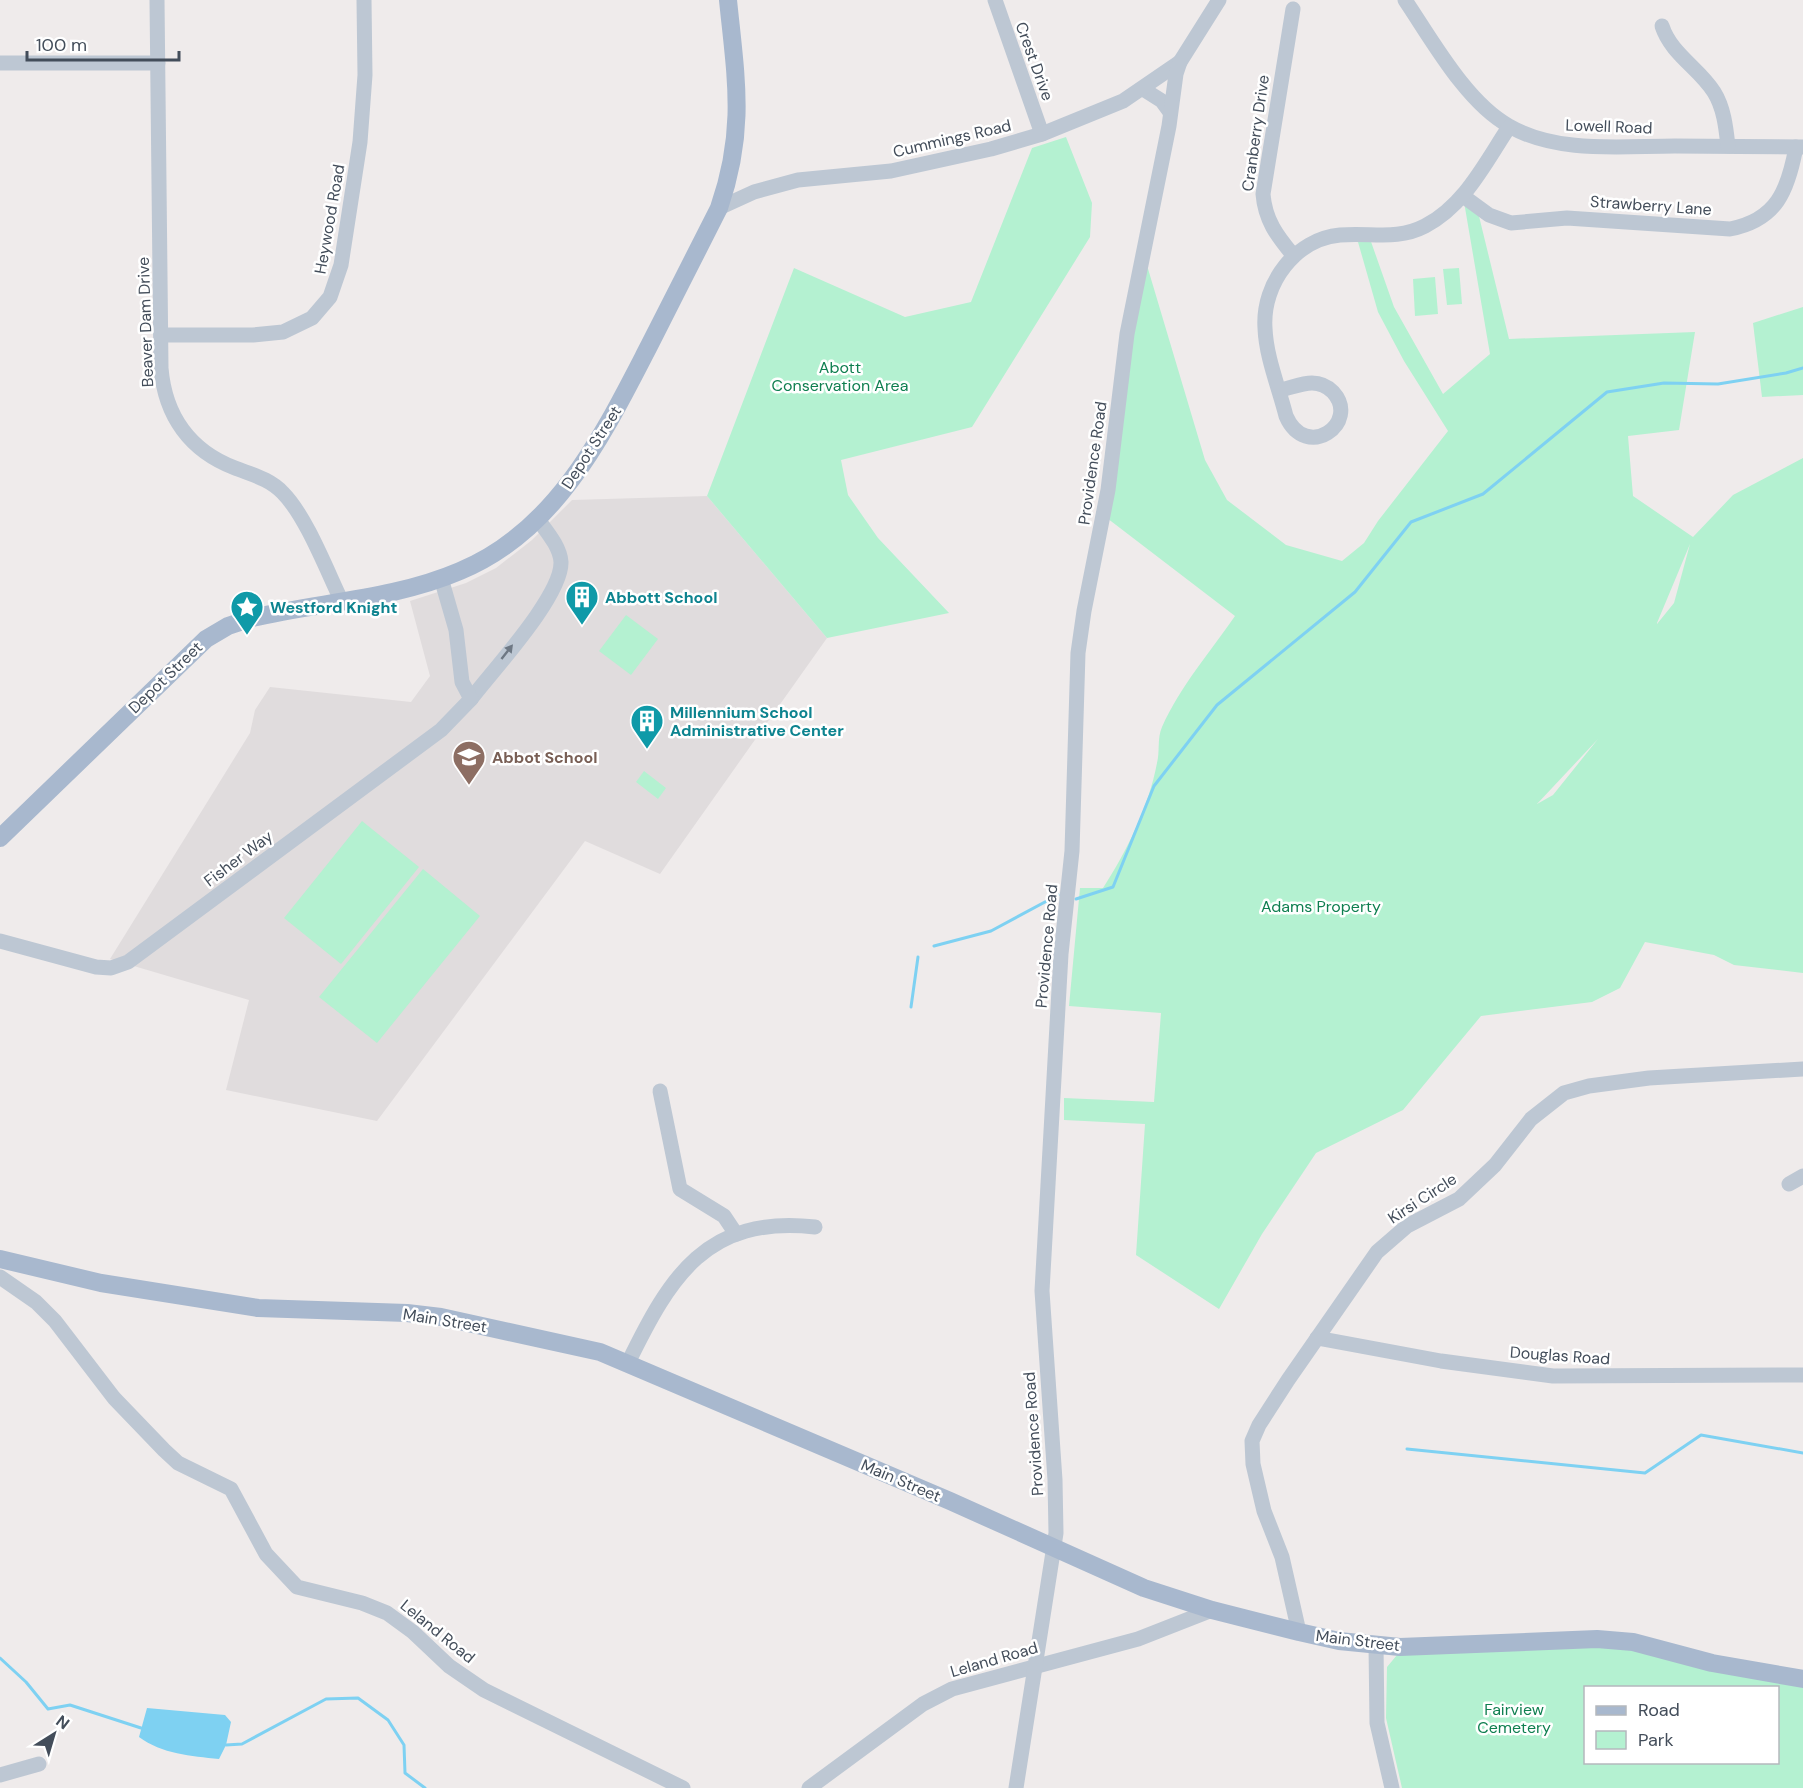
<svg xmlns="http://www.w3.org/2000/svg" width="1803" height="1788" font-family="'DM Sans',sans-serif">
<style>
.education{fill:#e0dcdd}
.green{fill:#b4f1d1;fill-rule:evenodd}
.water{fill:#7ed1f2}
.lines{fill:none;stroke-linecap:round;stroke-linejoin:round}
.stream{stroke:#7ed1f2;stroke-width:3}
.minor{stroke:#bdc7d3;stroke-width:15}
.major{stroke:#a8b8ce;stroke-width:18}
.oneway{fill:#6e7884}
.labels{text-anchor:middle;stroke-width:5;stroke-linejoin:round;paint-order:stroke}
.street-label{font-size:16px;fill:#434d5a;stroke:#fff}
.park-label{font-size:16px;fill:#0f7f50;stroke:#fff}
.culture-label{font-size:16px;font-weight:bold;fill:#0d838f;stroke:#fff;text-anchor:start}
.education-label{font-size:16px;font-weight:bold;fill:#785e54;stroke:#fff;text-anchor:start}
</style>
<rect width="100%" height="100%" fill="#efebeb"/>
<polygon class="education" points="707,496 827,638 660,874 585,841 377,1121 226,1090 249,1000 110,959 250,733 255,710 270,687 411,702 430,676 410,601 466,583 496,568 532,540 572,500"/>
<g class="green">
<polygon points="1066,137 1092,203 1090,237 972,427 841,460 848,495 878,538 949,613 827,638 707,496 794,268 905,317 971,302 1032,148"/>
<path d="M1463,196L1477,208L1509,339L1695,332L1679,430L1628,436L1633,496L1693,537L1733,495L1803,458V973L1734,965L1714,955L1645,942L1620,988L1592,1002L1481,1016L1403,1110L1316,1153L1262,1234L1219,1309L1136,1255L1145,1124L1064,1120V1098L1154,1102L1161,1013L1069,1006L1080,888H1103C1127,851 1149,806 1157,763C1160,752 1157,738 1162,727C1180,687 1210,652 1235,616L1103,515L1143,252L1205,460L1227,500L1286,545L1342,561L1364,543L1378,521L1448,431L1404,361L1378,312L1356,235L1369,236L1394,307L1443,394L1490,354ZM1690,544L1674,603L1657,624V623ZM1598,739L1553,795L1537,804Z"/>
<polygon points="1459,268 1462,304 1447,305 1443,269"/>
<polygon points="1435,277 1438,314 1415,316 1413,279"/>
<polygon points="1803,307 1803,395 1762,397 1753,323"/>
<polygon points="626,615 658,639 631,675 599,651"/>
<polygon points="644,771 666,788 658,799 636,782"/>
<polygon points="362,821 419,867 341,964 284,918"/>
<polygon points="423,869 480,916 377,1043 319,997"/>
<path d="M1613,1646L1803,1686V1788H1402L1386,1718L1387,1667L1397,1655ZM1586,1688H1778V1762H1586Z"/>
</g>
<path class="water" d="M147,1708L225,1715L231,1722L226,1745L219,1759C191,1756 162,1754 139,1737Z"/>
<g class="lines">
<g class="stream">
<polyline points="1076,899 1113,887 1154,786 1217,705 1355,592 1411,522 1483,494 1607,392 1664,383 1718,384 1786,373 1803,368"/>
<polyline points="934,946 991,931 1058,895"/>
<polyline points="911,1007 918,957"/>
<polyline points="1407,1449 1645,1473 1701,1435 1803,1453"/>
<polyline points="0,1658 26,1682 48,1709 70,1705 141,1728"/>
<polyline points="226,1745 242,1744 326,1699 358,1698 388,1720 404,1745 405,1773 425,1788"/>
</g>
<g class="minor">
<path d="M157,0L161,368C165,416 190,451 235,468C253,475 270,479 283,493C306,516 327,571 342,602"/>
<polyline points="995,0 1042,134"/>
<path d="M1405,0C1432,40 1466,102 1509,126C1558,154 1621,146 1675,146C1718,146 1760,147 1803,147"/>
<path d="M1662,26C1671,54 1699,68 1714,92C1724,108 1726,128 1728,146"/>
<polyline points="0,63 158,63"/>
<polyline points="1143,89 1162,101 1170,112"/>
<path d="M1463,196L1489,215L1511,223L1567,218L1730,229C1777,220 1788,190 1796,147"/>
<polyline points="719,208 754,192 798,180 891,171 991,149 1042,134 1123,101 1180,62"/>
<path d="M1293,255C1277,236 1265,220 1263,194L1293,9"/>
<polyline points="161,335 253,335 283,332 312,318 330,297 341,265 360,142 365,75 364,0"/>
<path d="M1280,390C1290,388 1302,383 1312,383C1320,383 1328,387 1333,392C1361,423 1306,462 1286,416C1279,388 1266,357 1265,328C1262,283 1296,239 1340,235C1371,232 1396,241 1425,226C1465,205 1485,163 1509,127"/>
<path d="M471,699C493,670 562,596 561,562C560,546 546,531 537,518"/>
<polyline points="0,941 96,967 111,968 128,962 441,730 471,699 462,682 456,630 441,578"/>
<polyline points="660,1091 680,1189 724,1216 736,1234"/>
<polyline points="1789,1184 1803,1176"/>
<polyline points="0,1277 36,1302 55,1321 114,1398 164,1450 178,1463 231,1489 266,1554 297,1587 362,1603 387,1613 413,1632 449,1666 484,1690 683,1788"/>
<polyline points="1317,1338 1441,1361 1553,1376 1803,1375"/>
<path d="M628,1363C670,1277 706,1215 815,1227"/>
<polyline points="1299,1632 1282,1557 1264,1511 1253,1464 1252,1441 1259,1425 1288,1380 1377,1252 1407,1226 1459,1199 1495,1165 1531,1119 1564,1093 1589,1086 1649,1078 1803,1069"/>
<polyline points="1376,1646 1377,1723 1392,1788"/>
<polyline points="0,1775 39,1764"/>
<polyline points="809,1788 923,1704 952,1689 1138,1639 1212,1610"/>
<polyline points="1016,1788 1056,1533 1055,1480 1042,1291 1061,954 1072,851 1078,653 1084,611 1108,490 1127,334 1169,126 1176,74 1180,62 1219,0"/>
</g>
<g class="major">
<path d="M0,838L206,639L228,626L252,618C321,602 395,599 460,571C557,531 604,433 649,346C672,300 696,254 719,208C746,130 736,79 728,0"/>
<polyline points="0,1259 101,1283 258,1308 407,1313 441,1317 600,1352 950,1501 1144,1588 1212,1610 1299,1632 1339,1641 1400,1647 1597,1639 1633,1642 1712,1663 1803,1679"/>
</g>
</g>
<defs><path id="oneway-solid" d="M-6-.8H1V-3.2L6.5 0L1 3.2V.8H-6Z" transform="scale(1.5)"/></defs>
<use class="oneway" href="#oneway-solid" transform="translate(507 652) rotate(-52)"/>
<defs>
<g id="building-pin" transform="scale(1.725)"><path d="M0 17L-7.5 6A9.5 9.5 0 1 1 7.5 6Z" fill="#0f9aa8" stroke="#fff"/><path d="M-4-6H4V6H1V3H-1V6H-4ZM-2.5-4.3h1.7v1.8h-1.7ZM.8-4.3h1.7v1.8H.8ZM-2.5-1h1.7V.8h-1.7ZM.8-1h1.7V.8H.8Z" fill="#fff"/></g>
<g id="sight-pin" transform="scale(1.725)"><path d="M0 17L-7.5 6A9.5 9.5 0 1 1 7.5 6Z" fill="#0f9aa8" stroke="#fff"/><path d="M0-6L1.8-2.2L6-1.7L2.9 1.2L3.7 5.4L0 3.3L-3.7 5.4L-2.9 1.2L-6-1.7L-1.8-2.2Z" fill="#fff"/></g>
<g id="school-pin" transform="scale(1.725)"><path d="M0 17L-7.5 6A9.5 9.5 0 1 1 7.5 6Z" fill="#8d6e63" stroke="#fff"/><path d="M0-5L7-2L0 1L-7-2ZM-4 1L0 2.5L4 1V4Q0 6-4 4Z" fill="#fff"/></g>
</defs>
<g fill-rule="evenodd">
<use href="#building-pin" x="582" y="597"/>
<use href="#sight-pin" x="247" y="607"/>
<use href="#building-pin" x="647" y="721"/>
<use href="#school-pin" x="469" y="757"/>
</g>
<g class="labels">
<g class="street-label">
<text transform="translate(1035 61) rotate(70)" y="6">Crest Drive</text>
<text transform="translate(1609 126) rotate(2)" y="6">Lowell Road</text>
<text transform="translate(1255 133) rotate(-82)" y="6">Cranberry Drive</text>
<text transform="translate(952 138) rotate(-13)" y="6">Cummings Road</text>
<text transform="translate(1651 205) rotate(4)" y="6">Strawberry Lane</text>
<text transform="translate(329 219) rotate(-80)" y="6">Heywood Road</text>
<text transform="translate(145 322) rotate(-92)" y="6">Beaver Dam Drive</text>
<text transform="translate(591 447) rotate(-57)" y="6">Depot Street</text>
<text transform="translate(1092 463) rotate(-82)" y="6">Providence Road</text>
<text transform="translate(165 677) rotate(-44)" y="6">Depot Street</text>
<text transform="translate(238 858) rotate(-37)" y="6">Fisher Way</text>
<text transform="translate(1046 946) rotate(-85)" y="6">Providence Road</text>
<text transform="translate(1422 1198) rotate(-33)" y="6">Kirsi Circle</text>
<text transform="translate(445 1320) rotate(9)" y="6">Main Street</text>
<text transform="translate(1560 1355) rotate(4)" y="6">Douglas Road</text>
<text transform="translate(1033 1434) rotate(-94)" y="6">Providence Road</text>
<text transform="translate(901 1480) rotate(23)" y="6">Main Street</text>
<text transform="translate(438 1631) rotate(39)" y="6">Leland Road</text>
<text transform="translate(1358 1640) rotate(7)" y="6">Main Street</text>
<text transform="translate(994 1659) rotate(-16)" y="6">Leland Road</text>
</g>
<g class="park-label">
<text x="840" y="373">Abott<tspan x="840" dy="18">Conservation Area</tspan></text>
<text x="1321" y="912">Adams Property</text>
<text x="1514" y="1715">Fairview<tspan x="1514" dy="18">Cemetery</tspan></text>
</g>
<g class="culture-label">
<text x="605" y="603">Abbott School</text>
<text x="270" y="613">Westford Knight</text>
<text x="670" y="718">Millennium School<tspan x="670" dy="18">Administrative Center</tspan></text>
</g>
<g class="education-label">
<text x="492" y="763">Abbot School</text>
</g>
</g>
<rect x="1584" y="1686" width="195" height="78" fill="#ffffff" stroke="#b4b8bd" stroke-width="1.5"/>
<rect x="1596" y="1706" width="30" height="9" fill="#a8b8ce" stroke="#b4b8bd" stroke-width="1.5"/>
<text x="1638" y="1716" font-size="18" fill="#434d5a">Road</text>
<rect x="1596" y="1731" width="30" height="18" fill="#b4f1d1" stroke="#b4b8bd" stroke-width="1.5"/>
<text x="1638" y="1746" font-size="18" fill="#434d5a">Park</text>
<g transform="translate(54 1734) rotate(37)" stroke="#ffffff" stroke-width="4.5" paint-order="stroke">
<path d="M0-4.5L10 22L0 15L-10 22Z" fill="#434d5a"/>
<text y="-9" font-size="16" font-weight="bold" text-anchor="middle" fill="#434d5a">N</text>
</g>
<path d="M27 51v9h152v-9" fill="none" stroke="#434d5a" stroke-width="3"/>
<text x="36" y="51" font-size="18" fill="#434d5a" stroke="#ffffff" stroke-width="4.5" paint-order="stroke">100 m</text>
</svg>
